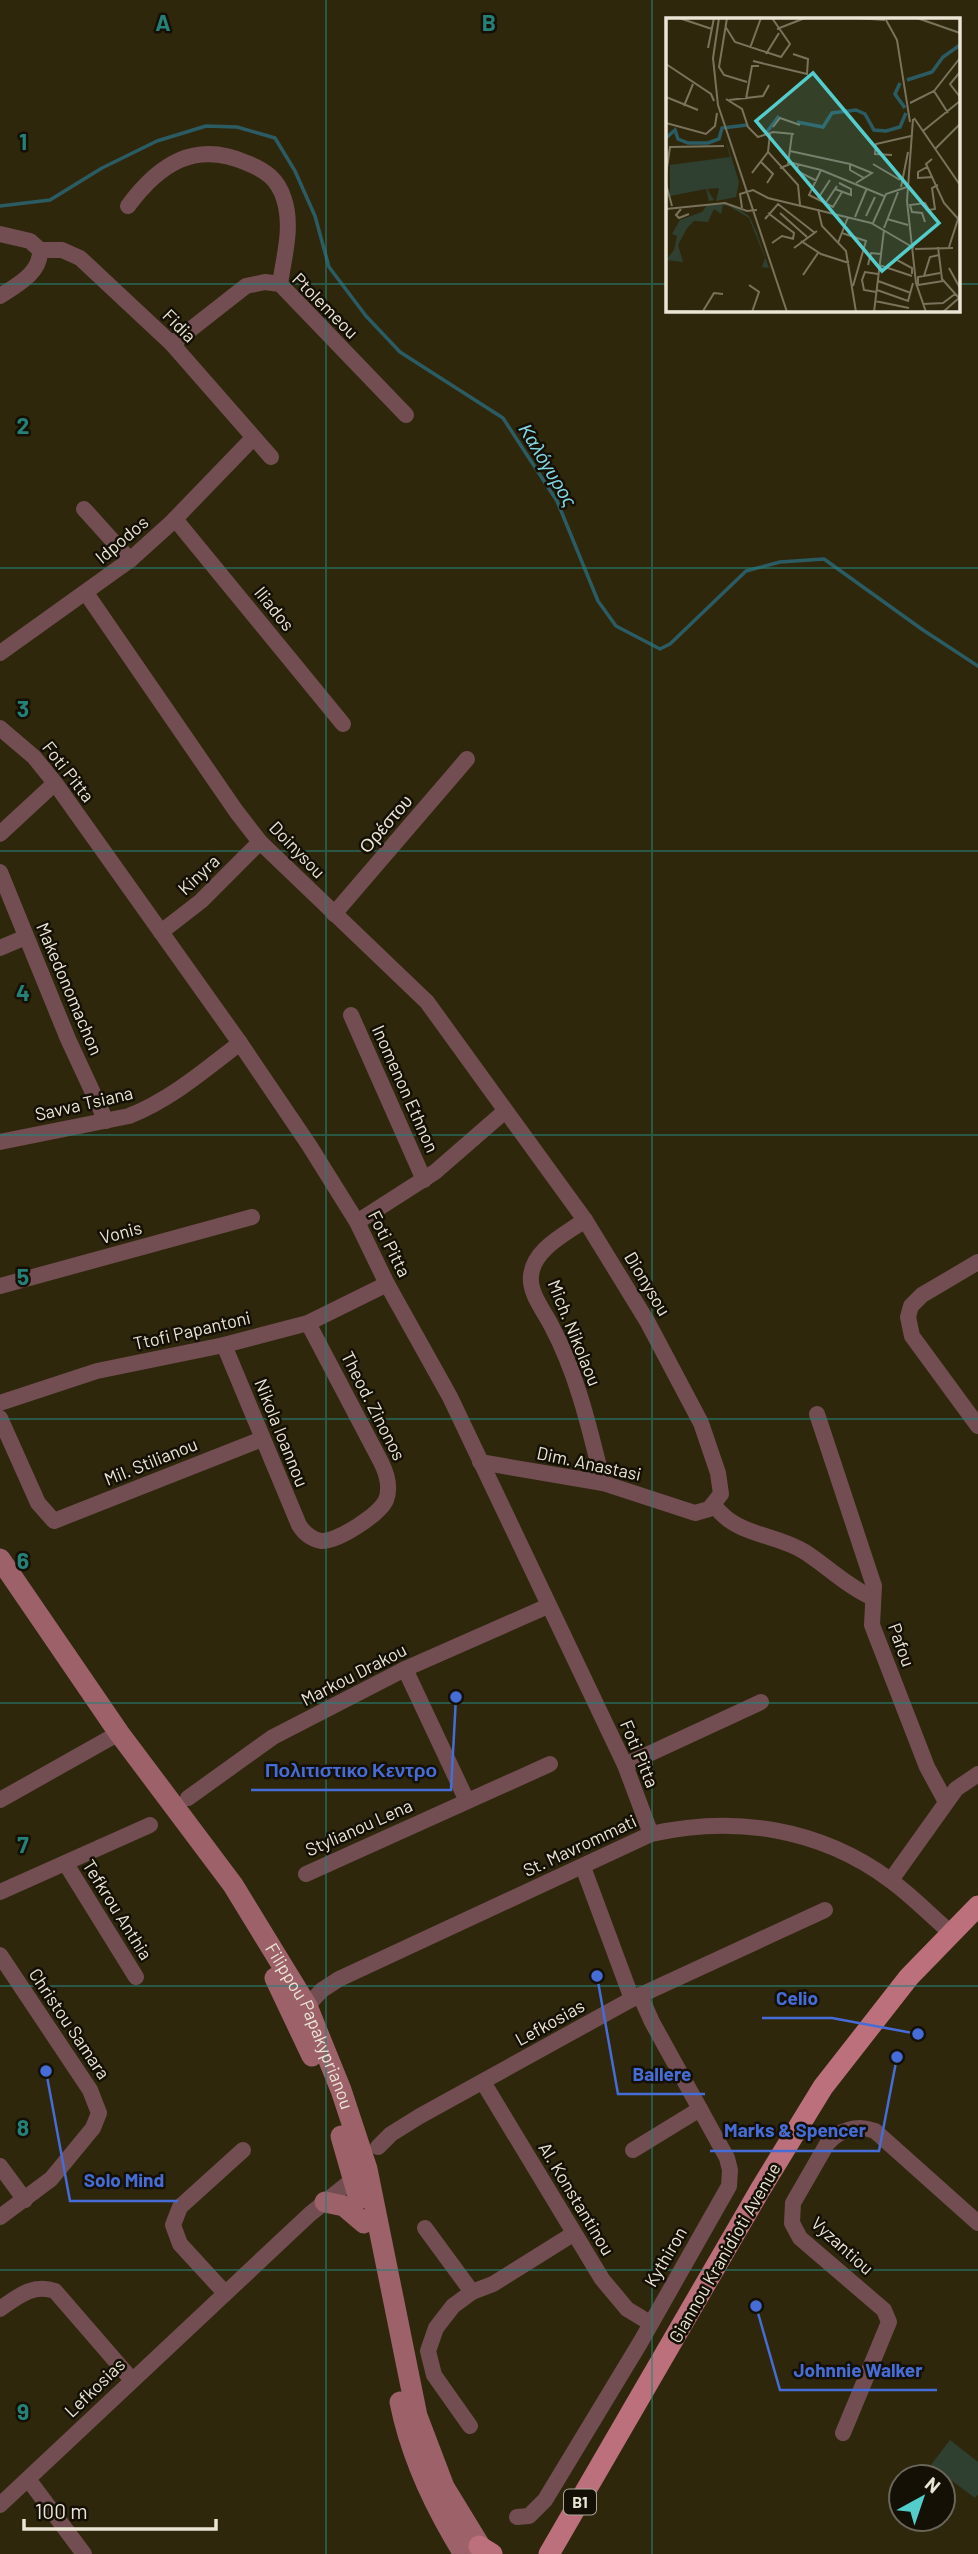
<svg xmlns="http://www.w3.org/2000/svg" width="978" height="2554" font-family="Barlow,sans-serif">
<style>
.green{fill:#2f4031}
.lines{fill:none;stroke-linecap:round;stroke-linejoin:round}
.stream{stroke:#2b5b63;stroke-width:3.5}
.minor{stroke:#724d52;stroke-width:16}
.secondary{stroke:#9c6169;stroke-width:21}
.primary{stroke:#bc707b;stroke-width:21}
.grid{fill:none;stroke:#258178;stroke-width:2;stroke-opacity:0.55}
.labels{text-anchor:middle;stroke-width:5;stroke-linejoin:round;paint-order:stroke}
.shield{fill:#141006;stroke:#aaa597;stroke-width:2}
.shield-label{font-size:16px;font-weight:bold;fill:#eae5d5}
.street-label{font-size:18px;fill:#eae5d5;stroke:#141006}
.water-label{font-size:19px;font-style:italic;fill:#82d5e2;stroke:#141006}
.inset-river{fill:none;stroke:#2b5b63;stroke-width:3.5}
.inset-road{fill:none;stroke:#7a735c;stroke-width:2}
.view{fill:#53cdcb;fill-opacity:0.15;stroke:#53cdcb;stroke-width:3.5}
.inset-edge{fill:none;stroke:#eae5d5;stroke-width:3.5}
.grid-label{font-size:23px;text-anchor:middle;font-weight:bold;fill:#258178;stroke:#141006;stroke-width:5;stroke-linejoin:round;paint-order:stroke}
.leader{fill:none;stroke:#466cd7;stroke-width:2.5}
.callout-dot{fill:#466cd7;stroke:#141006;stroke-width:2.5}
.callout-label{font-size:19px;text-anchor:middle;font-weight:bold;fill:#466cd7;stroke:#141006;stroke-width:5;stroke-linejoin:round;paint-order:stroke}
</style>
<rect width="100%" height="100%" fill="#2f270c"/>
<polygon class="green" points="950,2440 978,2462 978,2494 975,2498 931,2465"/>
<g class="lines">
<polyline class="stream" points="0,206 50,200 102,168 157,141 206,126 237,127 275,138 295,171 315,216 329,267 366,316 400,352 503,418 557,501 598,601 616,626 660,649 670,644 746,571 780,562 824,559 923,630 978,666"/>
<g class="minor">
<path d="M128,206C159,164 195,140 247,163C265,170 278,179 284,199C293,227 284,256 280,284"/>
<polyline points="0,234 30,241 40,250"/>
<polyline points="40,250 62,250 80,258 172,344 271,457"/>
<path d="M0,296C17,285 41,273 40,250"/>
<polyline points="172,344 246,286 265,282 280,284 406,415"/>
<polyline points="84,509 130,560"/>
<polyline points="175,519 343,724"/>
<polyline points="86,593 236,811 260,842 427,1002 585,1220 647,1321 701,1423 718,1473 721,1494 709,1509 695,1513 603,1483 480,1462"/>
<polyline points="0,653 130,560 171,523 253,438"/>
<polyline points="0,728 34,757 55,783 240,1043 309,1145 357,1222 387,1284 450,1397 625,1765 651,1834"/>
<polyline points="0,834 55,783"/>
<polyline points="0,872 68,1039 106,1121"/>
<polyline points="334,914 467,759"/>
<polyline points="161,932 201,901 260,842"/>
<polyline points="0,948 26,937"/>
<polyline points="351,1015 424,1180"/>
<path d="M0,1142L129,1116C170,1100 205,1070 240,1043"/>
<path d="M585,1220C566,1234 533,1249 531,1276C529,1293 544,1311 551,1325C577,1373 590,1430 603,1483"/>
<polyline points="357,1222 435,1172 504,1112"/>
<polyline points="978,1262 922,1295 911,1306 908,1317 912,1336 978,1426"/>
<polyline points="0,1286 252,1217"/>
<path d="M224,1345L299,1525C304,1533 311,1539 321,1541C337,1542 379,1515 386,1500C391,1487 387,1474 381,1462L308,1323"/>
<polyline points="0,1403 97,1371 224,1345 308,1323 387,1284"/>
<polyline points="817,1414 874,1586 872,1625 927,1767 946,1802"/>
<polyline points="0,1418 38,1503 54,1521 262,1439"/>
<path d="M713,1505C718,1510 723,1516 729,1520C751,1536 782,1537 805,1552C828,1567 848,1587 873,1598"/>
<polyline points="405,1669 467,1801"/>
<polyline points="625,1765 761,1702"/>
<polyline points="188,1798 273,1737 405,1669 548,1606"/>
<polyline points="0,1800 119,1733"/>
<polyline points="66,1864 136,1977"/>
<polyline points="583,1867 632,1999"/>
<polyline points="306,1874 550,1764"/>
<polyline points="891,1880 956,1789 978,1774"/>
<polyline points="0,1892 150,1825"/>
<polyline points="0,1955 90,2090 99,2113 93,2128 51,2179 0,2217"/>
<path d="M307,2006L322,1990L339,1979L651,1834C734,1815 820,1828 890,1880C911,1895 930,1915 950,1932"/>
<polyline points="483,2082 602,2279 627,2309 650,2323"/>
<polyline points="378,2147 391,2134 420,2116 632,1999 825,1910"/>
<polyline points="633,2150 700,2109"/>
<polyline points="0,2166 25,2200"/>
<polyline points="425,2228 472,2292"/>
<polyline points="225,2293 180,2244 173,2225 180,2207 243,2150"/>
<path d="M0,2309C17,2297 33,2283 55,2291L132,2380"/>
<polyline points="470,2426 434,2375 428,2351 436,2328 453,2306 472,2292 493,2284 573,2234"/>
<path d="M843,2433L889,2322L884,2310L800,2238L792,2223L793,2203L827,2144C839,2130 857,2124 875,2131L978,2223"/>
<polyline points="28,2479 84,2554"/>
<polyline points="0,2505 310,2214 361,2173"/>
<polyline points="517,2517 529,2516 545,2500 640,2343 729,2186 730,2170 727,2158 652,2022 640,1995"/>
</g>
<g class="secondary">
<path id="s1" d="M0,1559L119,1733L233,1885L307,2006L341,2090L367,2169L417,2416L444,2487L485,2554"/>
<polyline points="275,1978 312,2056"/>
<polyline points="341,2136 359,2199"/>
<polyline points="325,2202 344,2206 364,2223"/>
<path d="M400,2402C411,2457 434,2506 464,2554"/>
</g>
<g class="primary">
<polyline points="479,2546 492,2554"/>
<polyline points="549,2554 760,2190 823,2087 909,1977 978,1906"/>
</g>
</g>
<path class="grid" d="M326,0V2554M652,0V2554M0,284H668M959,284H978M0,568H978M0,851H978M0,1135H978M0,1419H978M0,1703H978M0,1986H978M0,2270H978"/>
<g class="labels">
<rect class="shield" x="564" y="2489.5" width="32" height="25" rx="5"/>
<g class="shield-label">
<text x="580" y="2508">B1</text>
</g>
<g class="street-label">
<text transform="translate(325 306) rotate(45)" y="6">Ptolemeou</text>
<text transform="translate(179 326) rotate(45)" y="6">Fidia</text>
<text transform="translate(122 540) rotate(-40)" y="6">Idpodos</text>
<text transform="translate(274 609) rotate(51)" y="6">Iliados</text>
<text transform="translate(68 772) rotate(52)" y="6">Foti Pitta</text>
<text transform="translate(386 824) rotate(-49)" y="6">Ορέστου</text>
<text transform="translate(297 850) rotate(46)" y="6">Doinysou</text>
<text transform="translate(199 875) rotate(-43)" y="6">Kinyra</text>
<text transform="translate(69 989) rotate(67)" y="6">Makedonomachon</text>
<text transform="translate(405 1089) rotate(66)" y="6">Inomenon Ethnon</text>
<text transform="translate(84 1104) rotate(-13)" y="6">Savva Tsiana</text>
<text transform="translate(121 1233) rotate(-15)" y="6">Vonis</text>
<text transform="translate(389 1244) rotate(63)" y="6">Foti Pitta</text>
<text transform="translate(647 1284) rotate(59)" y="6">Dionysou</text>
<text transform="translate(192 1331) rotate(-13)" y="6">Ttofi Papantoni</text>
<text transform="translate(574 1333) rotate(68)" y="6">Mich. Nikolaou</text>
<text transform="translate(373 1406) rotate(63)" y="6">Theod. Zinonos</text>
<text transform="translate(281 1433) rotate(68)" y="6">Nikola Ioannou</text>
<text transform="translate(151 1462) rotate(-22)" y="6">Mil. Stilianou</text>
<text transform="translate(589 1464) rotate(12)" y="6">Dim. Anastasi</text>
<text transform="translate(901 1645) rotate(70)" y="6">Pafou</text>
<text transform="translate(354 1675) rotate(-27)" y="6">Markou Drakou</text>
<text transform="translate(639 1754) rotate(67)" y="6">Foti Pitta</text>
<text transform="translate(359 1828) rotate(-24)" y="6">Stylianou Lena</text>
<text transform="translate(580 1846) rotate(-25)" y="6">St. Mavrommati</text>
<text transform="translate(117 1910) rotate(58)" y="6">Tefkrou Anthia</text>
<text transform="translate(550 2023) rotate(-29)" y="6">Lefkosias</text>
<text transform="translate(69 2024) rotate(56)" y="6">Christou Samara</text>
<text dy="6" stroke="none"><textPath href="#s1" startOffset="562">Filippou Papakyprianou</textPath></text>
<text transform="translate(576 2199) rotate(59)" y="6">Al. Konstantinou</text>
<text transform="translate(842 2246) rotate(42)" y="6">Vyzantiou</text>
<text transform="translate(725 2253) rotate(-60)" y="6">Giannou Kranidioti Avenue</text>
<text transform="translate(666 2257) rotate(-60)" y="6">Kythiron</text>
<text transform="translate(95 2388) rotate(-44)" y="6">Lefkosias</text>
</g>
<g class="water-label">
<text transform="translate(548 465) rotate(59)" y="7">Καλόγυρος</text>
</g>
</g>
<g transform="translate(666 18)">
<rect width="294" height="294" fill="#2f270c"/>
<path d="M59,119L73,164L70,179L50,183L53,170L41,171L48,182L43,183L40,171L4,178V147L64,139ZM62,186L69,188L83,198L90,213L103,250L96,249L99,240L83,200L63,188L57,187L55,196L48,191L42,204L28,203L21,210L12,227L17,244L0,242L8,232L11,218L6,216L14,202L36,194L41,187Z" fill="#2f4031"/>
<path class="inset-river" d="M241,62L266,54L277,39L294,27M234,65L229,76L239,90M131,104L157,109L166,95L190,92L199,96L208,112L220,113L234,109L240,95M100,115L113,98M0,120L9,112L12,121L22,125H42L53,121L56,110L81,107"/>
<path class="inset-road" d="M13,0L46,11M53,0L47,40L52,87L121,294M61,0L53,49L58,57L81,64M190,0L219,2M251,0L294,15M220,2L231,22L244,104M59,8L69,24L115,39L124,26L106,0M111,11L139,0M42,30L48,0M84,30L95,0M100,36L113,15M87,43L141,56L142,41L127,36M0,46L45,76L48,83M294,54L284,66L294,79M268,73L282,95M0,79L32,92M60,81L76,91L82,109L92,119L107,114L128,116M80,81L86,48H93M63,82L97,78L103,67L101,71M244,85L268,73L294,40M18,88L27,66M248,100L294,167M247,101L241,183L250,265L260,294M0,105L40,116L49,108L51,95M107,109L114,100L134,107M257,113L294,83M104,116L102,134L132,167L134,187M269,131L294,106M124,133L184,146L206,155L190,165M226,137L209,136L210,126L245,118M266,141L260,146L278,185L294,203M94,143L107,156L101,165M122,146L126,116M132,146L131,153L151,163M184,146V152L198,160M207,146L234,162M261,149L252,154V160L267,159M114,150L127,145L155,152L218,178M155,152L143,177L167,189L176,174M86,155L102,134M0,156L4,129L58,128M0,166L6,188M235,169L242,134M169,171L185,177V171L173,165M151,182L164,162M159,186L171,168M76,190L74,176L87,172L102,180L205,205L248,230M0,191L59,185L81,193L91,192M15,191L10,197L13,200L23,196M152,191L156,208L180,233L190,294M102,195L128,215L127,221M114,195L141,219M200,198L209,179M189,199L201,170M99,201L112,186L149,215M221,201L242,207M259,204L256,195L246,194L244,187L259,185L263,192L269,191L266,170L272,167M207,205L220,176L241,169M218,210L232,174M176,215L200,223L187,268M135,223L155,236L183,245M106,225L116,218L128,221M172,225L182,199M272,229L276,261L293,280M283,229L294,195M128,230L151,213M249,231L287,230M231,242L246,250V256M202,247L205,235L215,236M213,247L246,258M283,250L294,270M274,255L252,259V267L277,263M137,257L152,235M258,258L264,239L273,237M212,263L245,275M83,267L93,274L86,294M211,272L242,283L247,265M210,274L198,272L196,262L199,254L212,256M209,283L243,290M257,286L277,285L289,276M0,293L47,294M37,293L48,275L57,276M175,294H201M208,294L218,212M277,294L293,280"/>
<path class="view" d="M147,55L273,205L216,253L90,103Z"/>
<rect width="294" height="294" class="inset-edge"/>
</g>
<g class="grid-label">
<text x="163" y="31">A</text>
<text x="489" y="31">B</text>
<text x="23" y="150">1</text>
<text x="23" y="434">2</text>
<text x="23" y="717">3</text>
<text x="23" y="1001">4</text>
<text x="23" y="1285">5</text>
<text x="23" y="1569">6</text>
<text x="23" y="1853">7</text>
<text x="23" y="2136">8</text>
<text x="23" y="2420">9</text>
</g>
<path class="leader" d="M456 1697L451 1790H251M918 2034L832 2018H762M597 1976L618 2094H705M897 2057L879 2151H710M46 2071L70 2201H178M756 2306L780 2390H937"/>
<g class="callout-dot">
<circle cx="456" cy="1697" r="7"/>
<circle cx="918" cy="2034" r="7"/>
<circle cx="597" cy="1976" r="7"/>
<circle cx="897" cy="2057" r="7"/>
<circle cx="46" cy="2071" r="7"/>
<circle cx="756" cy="2306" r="7"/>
</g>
<g class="callout-label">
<text x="351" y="1777">Πολιτιστικο Κεντρο</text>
<text x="797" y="2005">Celio</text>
<text x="662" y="2081">Ballere</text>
<text x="795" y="2137">Marks &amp; Spencer</text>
<text x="124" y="2187">Solo Mind</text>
<text x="858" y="2377">Johnnie Walker</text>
</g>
<g transform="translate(922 2498) rotate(40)"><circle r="33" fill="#141006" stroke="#6a6559" stroke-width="2"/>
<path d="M0-5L12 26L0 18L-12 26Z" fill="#53cdcb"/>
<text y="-10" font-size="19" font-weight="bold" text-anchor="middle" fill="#eae5d5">N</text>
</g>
<path d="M24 2519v10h192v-10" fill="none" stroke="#eae5d5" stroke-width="3.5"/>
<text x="35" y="2519" font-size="21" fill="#eae5d5" stroke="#141006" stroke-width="5" paint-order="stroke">100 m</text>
</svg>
